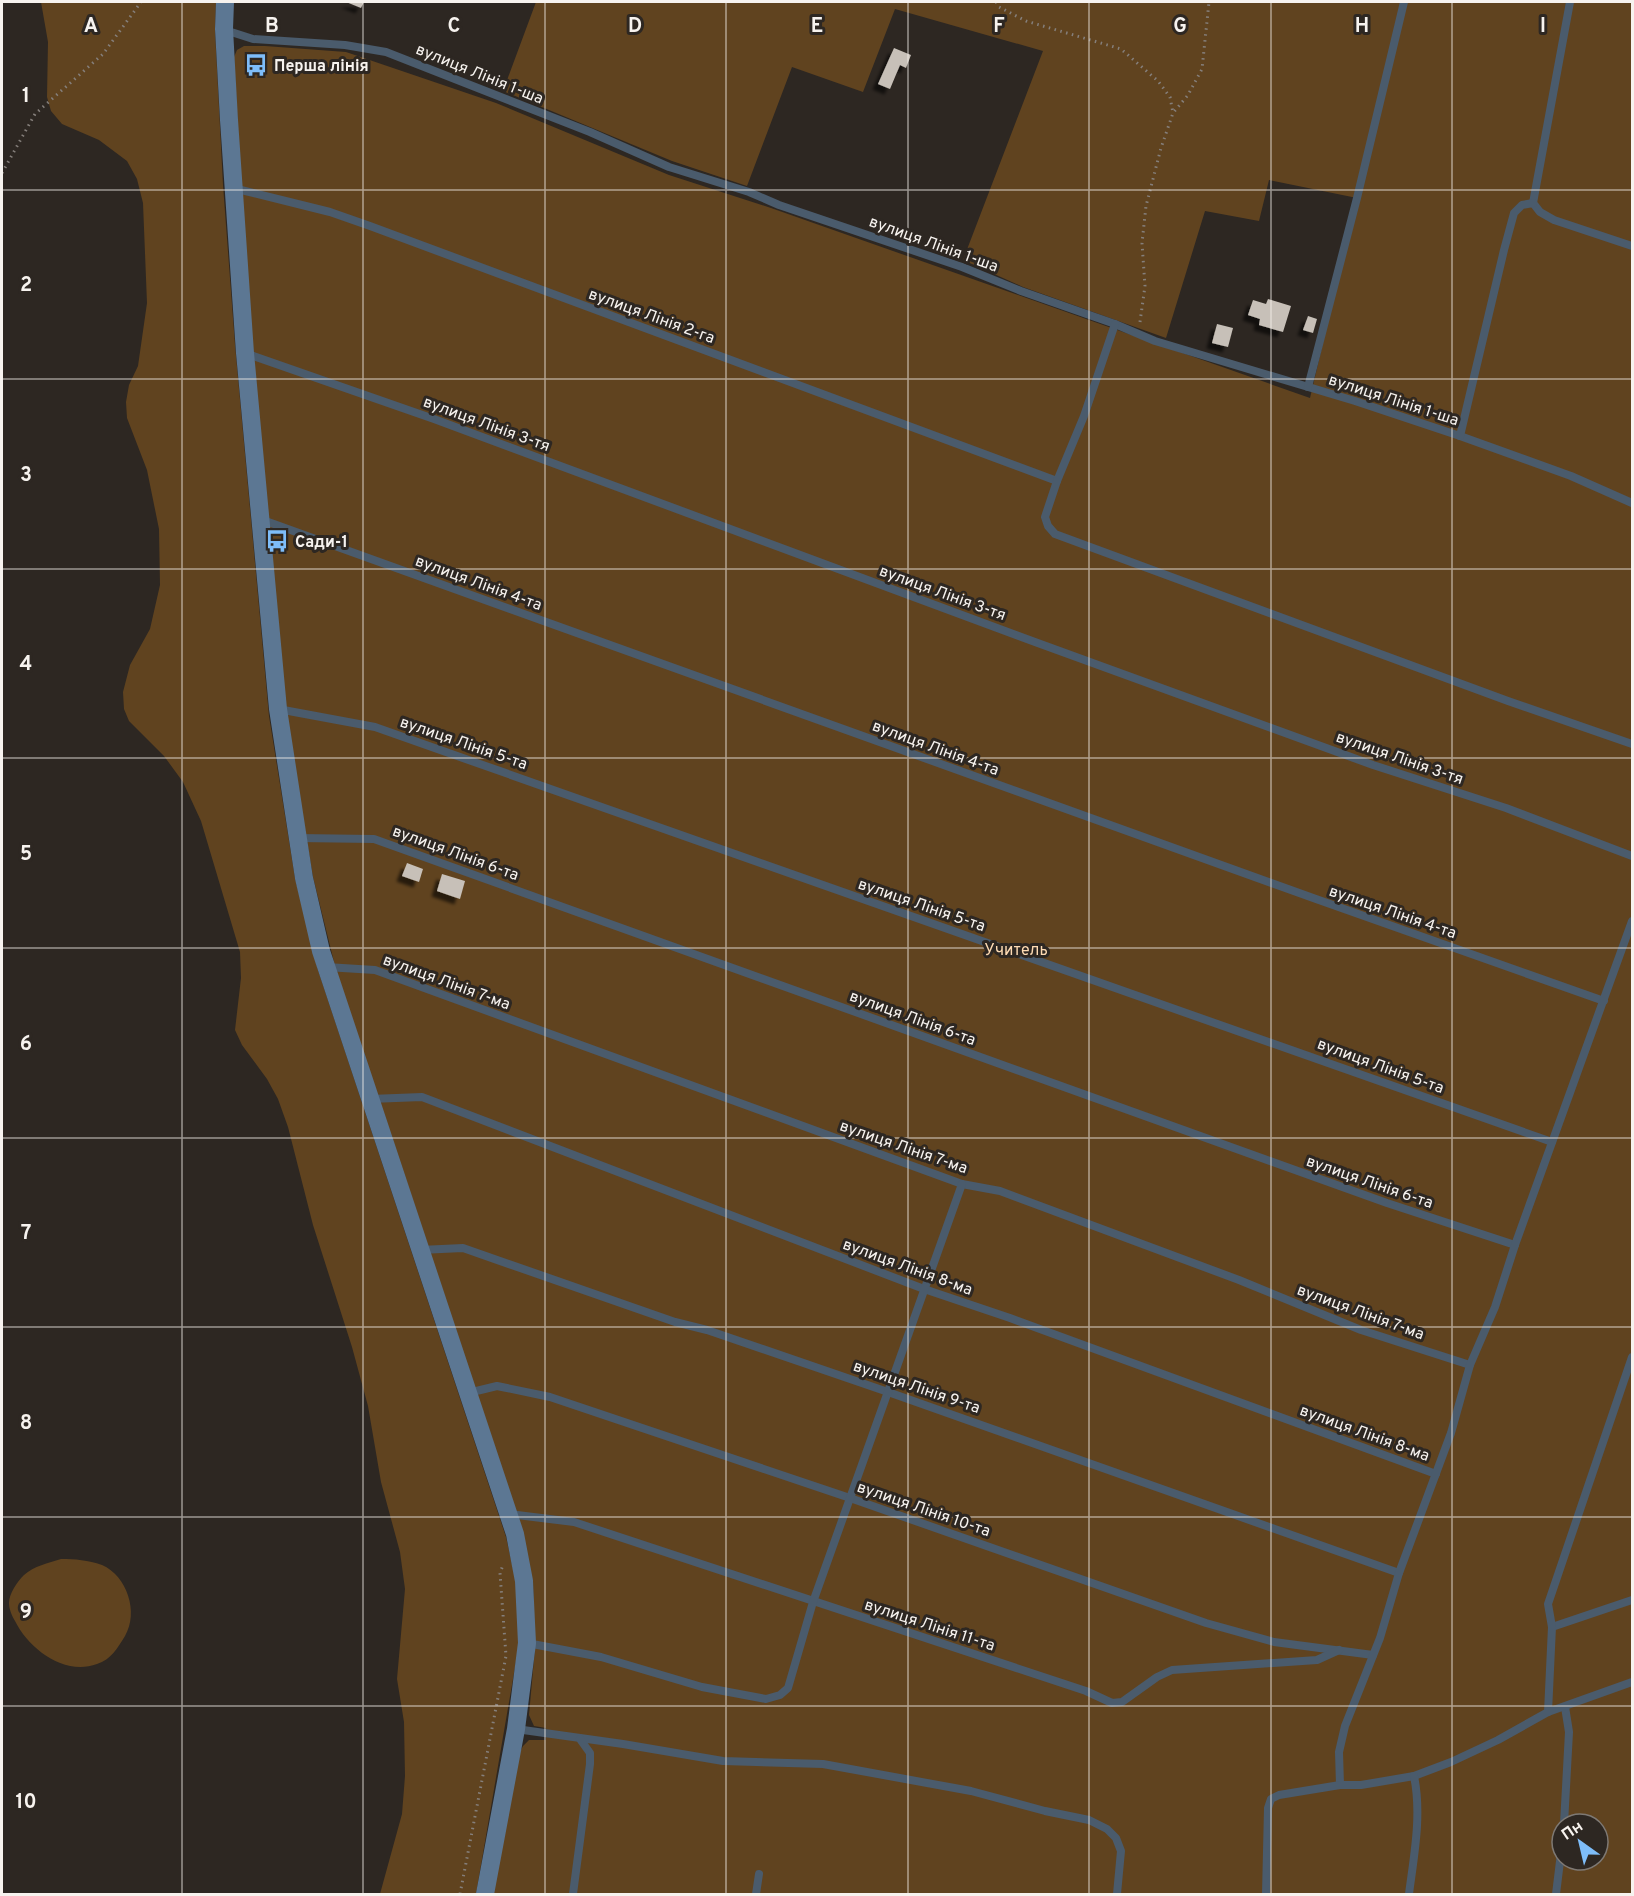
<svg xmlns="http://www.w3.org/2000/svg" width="1634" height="1896" font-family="Overpass,sans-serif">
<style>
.green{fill:#60431f;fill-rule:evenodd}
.building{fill:#c7c0b8;filter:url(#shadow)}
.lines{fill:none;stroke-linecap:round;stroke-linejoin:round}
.path{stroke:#857f7b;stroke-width:3;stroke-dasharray:1.5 4.5;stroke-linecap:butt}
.lane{stroke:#4a5b6c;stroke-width:8}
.secondary{stroke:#5c7793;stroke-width:18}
.grid{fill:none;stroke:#f7f3ef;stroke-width:1.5;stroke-opacity:0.55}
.labels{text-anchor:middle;stroke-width:6;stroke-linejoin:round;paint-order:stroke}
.poi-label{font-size:16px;font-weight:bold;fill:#f7f3ef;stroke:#2d2722;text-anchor:start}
.street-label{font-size:16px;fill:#f7f3ef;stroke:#2d2722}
.park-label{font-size:16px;fill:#fedbb3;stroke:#2d2722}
.grid-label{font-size:20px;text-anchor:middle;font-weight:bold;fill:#f7f3ef;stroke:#2d2722;stroke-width:6;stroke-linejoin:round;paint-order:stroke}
</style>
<defs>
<filter id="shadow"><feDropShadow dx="-5.5" dy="5.5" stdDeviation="1.5" flood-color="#0009"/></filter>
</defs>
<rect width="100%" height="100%" fill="#2d2722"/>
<g class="green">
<polygon points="41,2 216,2 215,31 223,185 235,345 269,716 295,878 318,970 506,1537 516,1582 519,1644 476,1894 380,1894 402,1814 405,1776 404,1722 397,1679 405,1589 400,1552 381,1482 368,1406 352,1347 313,1225 288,1127 278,1099 267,1079 242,1045 235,1030 241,978 240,952 201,821 183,782 164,756 129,721 124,709 123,692 130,665 150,629 160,585 159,529 147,470 127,418 126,402 129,385 138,366 147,303 143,203 137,179 127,161 99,140 62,124 51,111 47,97 48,42"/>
<path d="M536,2H1632V1894H493L520,1752L523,1746L529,1740H546V1728L534,1726L529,1715L535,1648L533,1582L337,974L313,877L286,717L250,343L234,57L237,50L244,46H265L346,52L496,103L669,175L771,208L1310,398L1357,198L1269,180L1259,221L1205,211L1166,338L1023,287L963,260L1043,51L895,9L863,92L792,67L747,186L672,161L503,91ZM1562,1824H1598V1860H1562Z"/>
<path d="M61,1559C75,1559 88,1560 102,1565C127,1576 139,1612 125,1636C118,1647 111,1660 97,1664C64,1676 29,1649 15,1621C12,1616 9,1609 9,1603C9,1594 17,1582 24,1575C34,1566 48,1563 61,1559Z"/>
</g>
<g class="building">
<polygon points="346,2 364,2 361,8"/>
<polygon points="894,48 911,55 906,68 900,65 890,89 878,84"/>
<polygon points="1268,299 1291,306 1283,332 1259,325 1260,319 1248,315 1253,300 1266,304"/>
<polygon points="1308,316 1317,319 1313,333 1303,330"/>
<polygon points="1217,324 1233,328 1228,347 1212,343"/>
<polygon points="407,863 423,869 419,882 402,876"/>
<polygon points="442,874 465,881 460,899 437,891"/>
</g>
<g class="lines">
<g class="path">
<polyline points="996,2 999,7 1026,21 1121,49 1158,81 1170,97 1173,113"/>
<polyline points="2,173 35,114 103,54 141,2"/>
<polyline points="1140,322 1145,286 1142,243 1146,206 1161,148 1173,113 1188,95 1202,69 1209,2"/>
<polyline points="460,1894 506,1656 500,1573 503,1565"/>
</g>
<g class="lane">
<polyline points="1570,2 1533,203 1540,212 1554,220 1632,246"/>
<polyline points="225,30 253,39 345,45 386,52 590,132 669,167 749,192 779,205 962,267 1021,291 1115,324 1155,341 1355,401 1460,436 1571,476 1632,503"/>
<polyline points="233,188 330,212 370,226 1057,481"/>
<polyline points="1115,324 1084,416 1057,481 1045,517 1048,526 1055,534 1508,701 1632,744"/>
<polyline points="245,353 434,419 1035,642 1373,765 1506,808 1632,856"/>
<polyline points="1308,387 1357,198 1404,2"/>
<polyline points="1460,436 1504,250 1514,213 1522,205 1533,203"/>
<polyline points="260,519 1316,899 1604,1001"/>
<polyline points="278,709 375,727 1552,1142"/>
<polyline points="297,838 374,839 1387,1203 1515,1245"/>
<polyline points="326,967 375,970 962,1184 1000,1191 1239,1280 1361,1330 1470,1365"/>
<polyline points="370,1099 422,1097 924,1289 1010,1318 1436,1474"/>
<polyline points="420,1250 463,1248 675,1322 707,1330 888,1392 1399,1573"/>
<polyline points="468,1393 497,1386 550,1397 850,1498 1206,1623 1274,1642 1373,1655"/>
<polyline points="509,1514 574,1522 1086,1691 1112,1703 1122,1702 1157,1677 1172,1670 1317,1660 1339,1650"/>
<polyline points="1552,1627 1632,1600"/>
<polyline points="527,1643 601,1657 702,1687 766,1699 780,1695 788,1688 813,1602 962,1184"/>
<polyline points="1548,1712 1552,1627 1548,1604 1632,1357"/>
<polyline points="516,1729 623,1744 723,1761 823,1764 971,1791 1045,1811 1089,1820 1107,1829 1116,1838 1121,1851 1117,1894"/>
<polyline points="1340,1785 1339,1752 1345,1726 1380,1638 1399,1573 1451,1433 1470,1365 1495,1307 1515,1245 1632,921"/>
<polyline points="1564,1824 1569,1732 1565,1707"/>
<polyline points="573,1894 590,1764 590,1753 580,1739"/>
<polyline points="756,1894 759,1874"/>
<polyline points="1266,1894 1268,1808 1271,1799 1279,1795 1340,1785 1361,1785 1414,1776 1451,1762 1498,1740 1548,1712 1632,1682"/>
<path d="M1409,1894C1414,1855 1422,1815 1414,1776"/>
<polyline points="1556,1894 1562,1845"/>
</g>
<polyline class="secondary" points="225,2 224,29 229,120 245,353 278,709 304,878 321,951 515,1534 524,1581 527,1643 516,1729 485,1894"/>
</g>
<path class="grid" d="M182,2V1894M363,2V1894M545,2V1894M726,2V1894M908,2V1894M1089,2V1894M1271,2V1894M1452,2V1894M2,190H1632M2,379H1632M2,569H1632M2,758H1632M2,948H1632M2,1138H1632M2,1327H1632M2,1517H1632M2,1706H1632"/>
<defs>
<g id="bus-bare" transform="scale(1.8)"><path d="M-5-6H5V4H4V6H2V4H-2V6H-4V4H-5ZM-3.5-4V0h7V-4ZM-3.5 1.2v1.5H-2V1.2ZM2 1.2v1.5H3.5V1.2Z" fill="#7ebdf9" stroke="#2d2722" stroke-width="2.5" paint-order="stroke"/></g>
</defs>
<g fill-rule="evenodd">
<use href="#bus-bare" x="256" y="65"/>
<use href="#bus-bare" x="277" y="541"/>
</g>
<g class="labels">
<g class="poi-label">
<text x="274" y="71">Перша лінія</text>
<text x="295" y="547">Сади-1</text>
</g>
<g class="street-label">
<text transform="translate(480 73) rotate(22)" y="6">вулиця Лінія 1-ша</text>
<text transform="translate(934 243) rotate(20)" y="6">вулиця Лінія 1-ша</text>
<text transform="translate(652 315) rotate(20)" y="6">вулиця Лінія 2-га</text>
<text transform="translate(1394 399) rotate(18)" y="6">вулиця Лінія 1-ша</text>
<text transform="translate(487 423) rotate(20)" y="6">вулиця Лінія 3-тя</text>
<text transform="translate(479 582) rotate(20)" y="6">вулиця Лінія 4-та</text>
<text transform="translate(943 592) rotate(20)" y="6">вулиця Лінія 3-тя</text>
<text transform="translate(464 742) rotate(19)" y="6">вулиця Лінія 5-та</text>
<text transform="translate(936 747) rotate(20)" y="6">вулиця Лінія 4-та</text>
<text transform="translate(1400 757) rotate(19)" y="6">вулиця Лінія 3-тя</text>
<text transform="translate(456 852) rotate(20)" y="6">вулиця Лінія 6-та</text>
<text transform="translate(922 904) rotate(19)" y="6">вулиця Лінія 5-та</text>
<text transform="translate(1393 911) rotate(19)" y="6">вулиця Лінія 4-та</text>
<text transform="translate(447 981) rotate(20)" y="6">вулиця Лінія 7-ма</text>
<text transform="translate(913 1017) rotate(20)" y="6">вулиця Лінія 6-та</text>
<text transform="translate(1381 1065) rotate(20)" y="6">вулиця Лінія 5-та</text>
<text transform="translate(904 1146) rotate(19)" y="6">вулиця Лінія 7-ма</text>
<text transform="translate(1370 1181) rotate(19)" y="6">вулиця Лінія 6-та</text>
<text transform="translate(908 1266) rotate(20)" y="6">вулиця Лінія 8-ма</text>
<text transform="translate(1361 1311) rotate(20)" y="6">вулиця Лінія 7-ма</text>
<text transform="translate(917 1386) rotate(19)" y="6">вулиця Лінія 9-та</text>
<text transform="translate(1365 1432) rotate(20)" y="6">вулиця Лінія 8-ма</text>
<text transform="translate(924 1508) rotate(19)" y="6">вулиця Лінія 10-та</text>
<text transform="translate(930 1624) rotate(18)" y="6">вулиця Лінія 11-та</text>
</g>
<g class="park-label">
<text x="1016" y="955">Учитель</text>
</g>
</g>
<g class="grid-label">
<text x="91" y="32">A</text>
<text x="272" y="32">B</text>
<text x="454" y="32">C</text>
<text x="635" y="32">D</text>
<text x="817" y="32">E</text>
<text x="999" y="32">F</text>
<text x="1180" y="32">G</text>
<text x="1362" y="32">H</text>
<text x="1543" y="32">I</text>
<text x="26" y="102">1</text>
<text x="26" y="291">2</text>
<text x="26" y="481">3</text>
<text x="26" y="670">4</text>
<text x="26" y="860">5</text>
<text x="26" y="1050">6</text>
<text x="26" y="1239">7</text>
<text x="26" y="1429">8</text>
<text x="26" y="1618">9</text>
<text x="26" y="1808">10</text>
</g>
<rect width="1634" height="1896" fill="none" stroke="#f7f3ef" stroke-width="6"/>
<g transform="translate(1580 1842) rotate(326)"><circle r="28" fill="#2d2722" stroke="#7e7974" stroke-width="1.5"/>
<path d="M0-4.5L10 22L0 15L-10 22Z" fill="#7ebdf9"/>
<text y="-9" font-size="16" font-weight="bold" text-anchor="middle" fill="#f7f3ef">Пн</text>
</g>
</svg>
